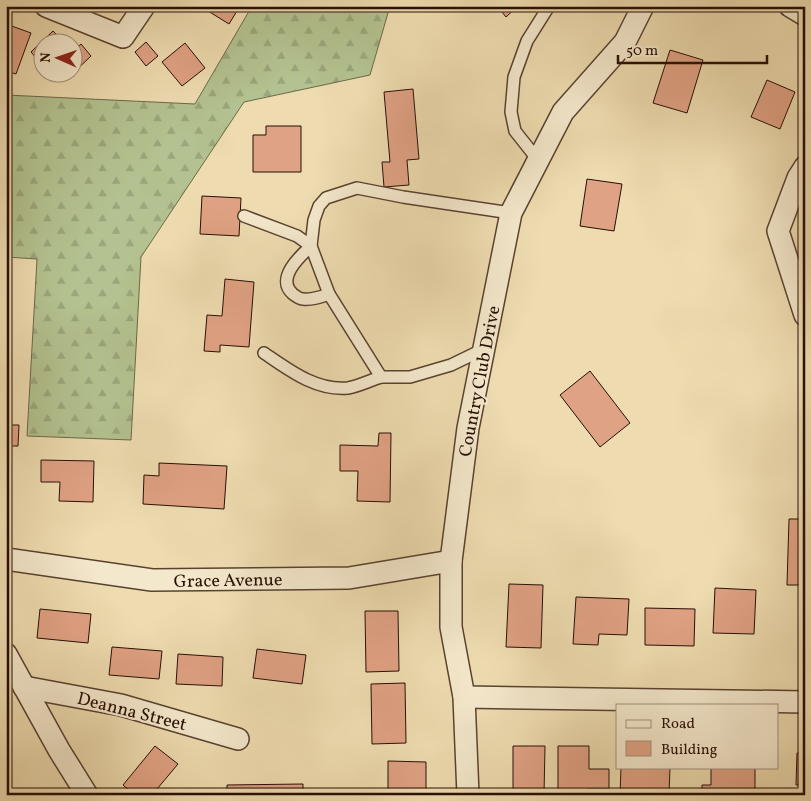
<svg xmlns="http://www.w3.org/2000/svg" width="811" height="801" font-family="Vollkorn,serif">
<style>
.forest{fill:url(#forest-firs);stroke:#6d684a}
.building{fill:#e0a284;stroke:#270f05}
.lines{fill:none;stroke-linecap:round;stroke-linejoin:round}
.lane-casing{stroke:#594230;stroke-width:14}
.street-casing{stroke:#594230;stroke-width:24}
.lane{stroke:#f4e8cc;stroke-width:11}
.street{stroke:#f4e8cc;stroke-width:21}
.labels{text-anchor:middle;stroke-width:4.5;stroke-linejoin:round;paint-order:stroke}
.street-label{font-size:18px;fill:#270f05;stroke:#f4e8cc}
</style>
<defs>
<pattern id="forest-firs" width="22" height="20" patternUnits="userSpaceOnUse" patternTransform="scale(1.25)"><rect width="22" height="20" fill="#b3c290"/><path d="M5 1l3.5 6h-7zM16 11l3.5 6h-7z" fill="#9aa67b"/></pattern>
</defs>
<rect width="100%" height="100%" fill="#eedcb0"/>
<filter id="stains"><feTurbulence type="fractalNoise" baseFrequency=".004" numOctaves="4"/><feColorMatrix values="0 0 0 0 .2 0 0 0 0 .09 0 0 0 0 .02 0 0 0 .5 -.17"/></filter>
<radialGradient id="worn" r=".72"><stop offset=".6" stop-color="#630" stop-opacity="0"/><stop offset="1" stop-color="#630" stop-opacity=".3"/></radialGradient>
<polygon class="forest" points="252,6 390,6 370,75 244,102 141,257 131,440 27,436 37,259 6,257 6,95 195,104"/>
<g class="building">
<polygon points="200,6 240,6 229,24"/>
<polygon points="497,6 518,6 506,17"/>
<polygon points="9,25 31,33 16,74 6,71 6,33"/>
<polygon points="53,31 64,42 42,42 42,65 31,52"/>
<polygon points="146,42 158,56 146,66 135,52"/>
<polygon points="185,43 205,68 182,86 162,62"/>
<polygon points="81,44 91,56 70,76 67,72 72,72 72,52"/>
<polygon points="670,50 703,60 687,113 653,103"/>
<polygon points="767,80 795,92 780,129 751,117"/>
<polygon points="413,89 419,159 407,160 409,185 384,187 382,162 390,162 384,92"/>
<polygon points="266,126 301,126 301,172 253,172 253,135 266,135"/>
<polygon points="587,179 622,184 614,231 580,226"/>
<polygon points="202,196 241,198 239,236 200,234"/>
<polygon points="225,279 254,282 249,347 220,345 220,352 204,351 207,315 222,316"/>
<polygon points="590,371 630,423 600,447 560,395"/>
<polygon points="6,425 19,425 18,446 6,446"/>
<polygon points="379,433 391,433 390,502 357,501 358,471 340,471 340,445 378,446"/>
<polygon points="41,460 94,461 93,502 59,501 60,482 41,482"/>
<polygon points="159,463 227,466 224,509 143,504 144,475 159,476"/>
<polygon points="789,519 805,519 805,585 787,585"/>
<polygon points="509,584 543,585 541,648 506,647"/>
<polygon points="715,588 756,590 754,634 713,633"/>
<polygon points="576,597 629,599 627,635 599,634 598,645 573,644"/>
<polygon points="645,608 695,609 694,646 645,645"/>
<polygon points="40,609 91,614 88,643 37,638"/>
<polygon points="365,611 398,611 399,671 366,672"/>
<polygon points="112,647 162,651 159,679 109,675"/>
<polygon points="257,649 306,655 302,684 253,678"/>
<polygon points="178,654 223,657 222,686 176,684"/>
<polygon points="405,683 406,743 372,744 371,684"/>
<polygon points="155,746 178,764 152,795 135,795 123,785"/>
<polygon points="513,746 545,746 544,795 513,795"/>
<polygon points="558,746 589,746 589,769 609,769 609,789 587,789 587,795 558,795"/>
<polygon points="797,753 805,753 805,785 796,785"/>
<polygon points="388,761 426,762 426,795 388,795"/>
<polygon points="621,767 670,767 669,795 620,795"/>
<polygon points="711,767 755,767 755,795 702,795 702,785 711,785"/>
<polygon points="303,784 303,795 227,795 227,785"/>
</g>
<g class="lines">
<g class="lane-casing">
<g id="lane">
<polyline points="538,160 515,131 511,112 514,77 527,41 549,6"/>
<path d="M244,216L297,236L311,246C300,256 275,279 293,294C296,296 299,299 303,299C312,300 321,297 329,294"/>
<polyline points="484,349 451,365 410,377 381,377 329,294 311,246 314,220 319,206 326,198 357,188 403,197 511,213"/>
<path d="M264,353C289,370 316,391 348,388C359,386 371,380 381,377"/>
</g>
</g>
<g class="street-casing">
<g id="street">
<polyline points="46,6 123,37 144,6"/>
<polyline points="790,6 805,15"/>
<polyline points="805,167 798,178 778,231 805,315"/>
<polyline points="6,559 152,580 349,578 451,561"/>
<polyline points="6,654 59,750 87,795"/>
<polyline points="24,687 121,705 238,739"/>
<polyline points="464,697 805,702"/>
<polyline points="468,795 464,697 451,627 451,561 468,428 511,213 563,112 625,42 643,6"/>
</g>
</g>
<use href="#lane" class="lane"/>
<use href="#street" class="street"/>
</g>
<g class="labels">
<g class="street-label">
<text transform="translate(479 381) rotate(-79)" y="6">Country Club Drive</text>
<text transform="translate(228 580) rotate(-1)" y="6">Grace Avenue</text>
<text transform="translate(132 711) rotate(14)" y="6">Deanna Street</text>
</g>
</g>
<rect width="811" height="801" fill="none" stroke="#eedcb0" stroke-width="25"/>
<rect x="8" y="8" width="796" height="786" fill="none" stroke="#270f05" stroke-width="2.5"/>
<rect x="12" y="12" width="786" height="776" fill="none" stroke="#270f05"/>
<rect x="616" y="704" width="162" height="65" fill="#f4e8cc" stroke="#a2917c"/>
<rect x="626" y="720" width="25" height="8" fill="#f4e8cc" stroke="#a2917c"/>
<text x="661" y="728" font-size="15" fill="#270f05">Road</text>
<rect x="626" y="741" width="25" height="15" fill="#e0a284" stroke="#a2917c"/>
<text x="661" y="754" font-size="15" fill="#270f05">Building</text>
<g transform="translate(58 58) rotate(272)"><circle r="24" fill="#f4e8cc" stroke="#a2917c"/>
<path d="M0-4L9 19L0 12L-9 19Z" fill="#8f2418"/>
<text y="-8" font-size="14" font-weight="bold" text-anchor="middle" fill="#270f05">N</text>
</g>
<path d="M618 55v8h149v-8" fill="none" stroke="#270f05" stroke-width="2.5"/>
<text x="626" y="55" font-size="15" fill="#270f05" stroke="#f4e8cc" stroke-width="4" paint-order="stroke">50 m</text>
<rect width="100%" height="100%" filter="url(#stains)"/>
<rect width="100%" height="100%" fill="url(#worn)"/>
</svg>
